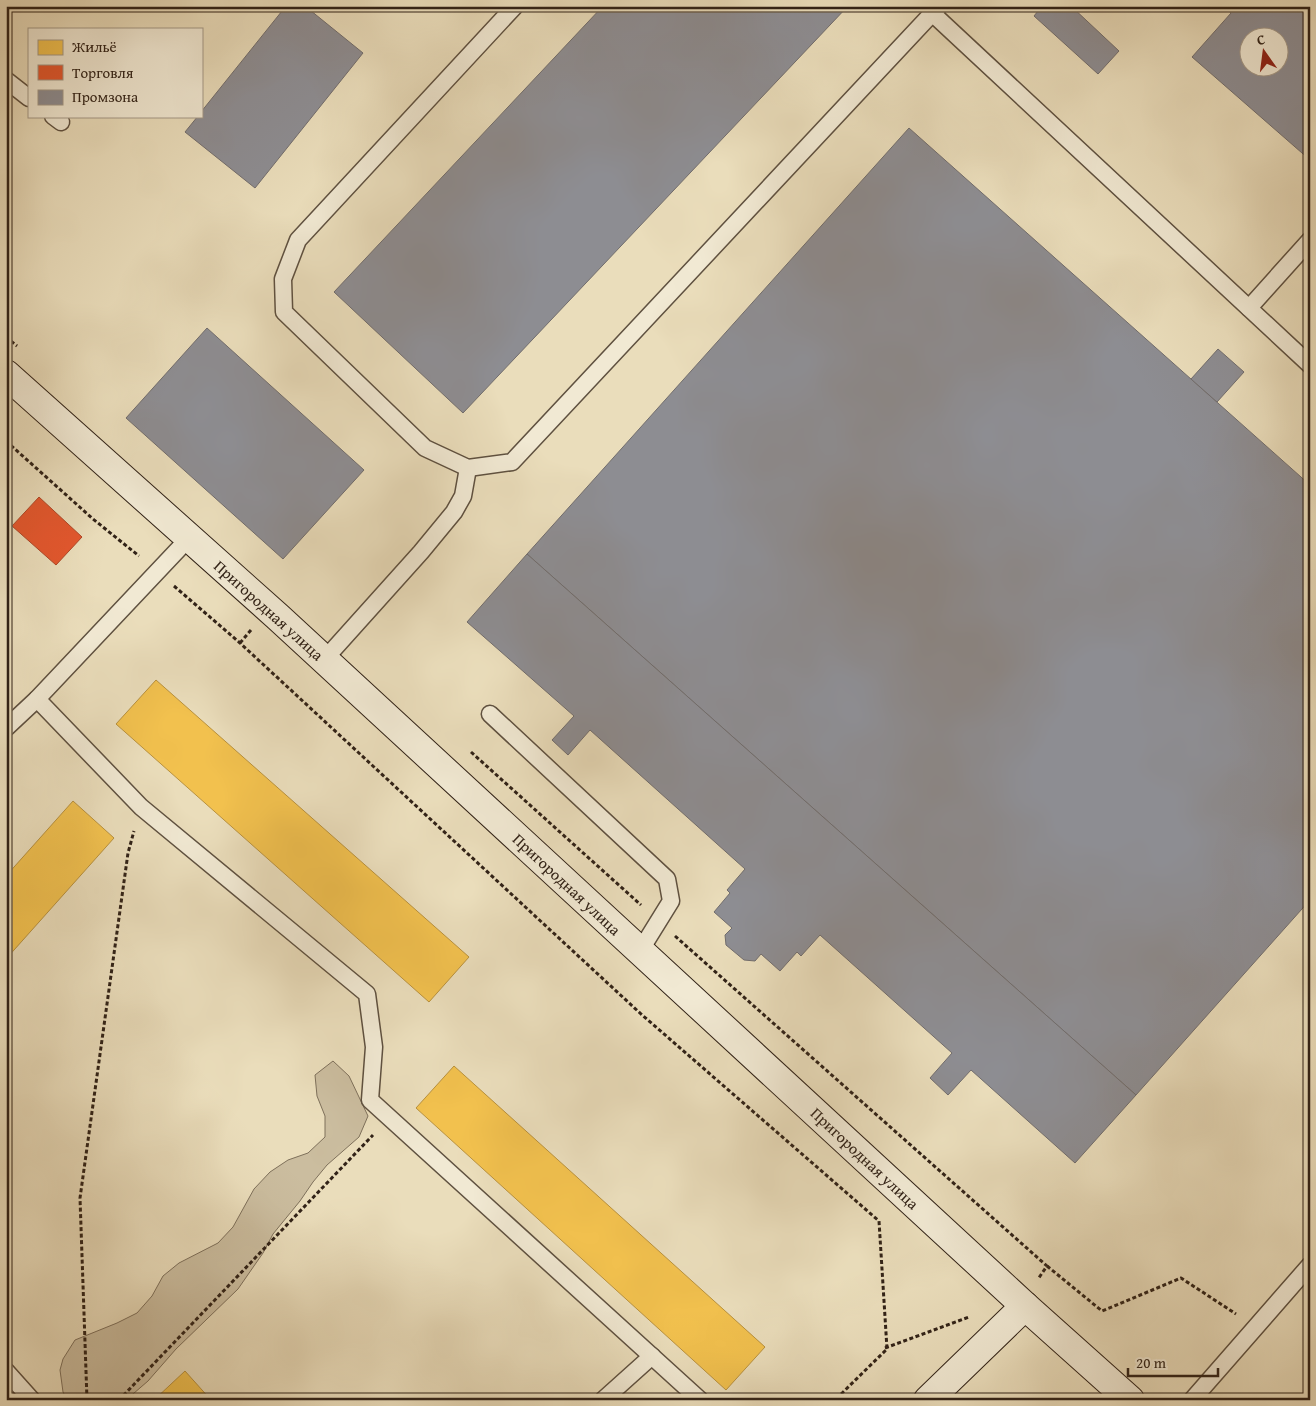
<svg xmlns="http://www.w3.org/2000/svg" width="1316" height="1406" font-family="'Gentium Book Plus',serif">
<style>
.green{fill:#cbbd9f;stroke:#7e705b}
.homes{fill:#f2c14e;stroke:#b8913e}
.shops{fill:#e4572e;stroke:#ae4727}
.industry{fill:#8d8d92;stroke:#716d6d;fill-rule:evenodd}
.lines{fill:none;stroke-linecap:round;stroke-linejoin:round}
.lane-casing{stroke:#5f5140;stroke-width:19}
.secondary-casing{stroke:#312217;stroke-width:30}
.path{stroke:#312217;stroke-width:3;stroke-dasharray:4 2.5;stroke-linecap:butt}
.lane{stroke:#f1e9d3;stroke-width:16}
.secondary{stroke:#f1e9d3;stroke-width:28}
.labels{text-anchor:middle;stroke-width:5;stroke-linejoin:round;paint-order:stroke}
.street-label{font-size:16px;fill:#312217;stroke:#f1e9d3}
</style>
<rect width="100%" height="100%" fill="#eaddbb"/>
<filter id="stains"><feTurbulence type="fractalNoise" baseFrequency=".004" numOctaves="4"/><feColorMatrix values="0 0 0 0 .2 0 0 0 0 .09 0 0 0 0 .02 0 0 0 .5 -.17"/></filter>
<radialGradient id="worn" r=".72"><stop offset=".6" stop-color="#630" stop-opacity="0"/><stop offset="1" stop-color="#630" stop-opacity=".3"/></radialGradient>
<polygon class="green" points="333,1061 349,1076 368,1116 359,1137 327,1165 313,1182 300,1201 273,1234 263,1253 238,1289 176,1349 148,1381 126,1400 67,1400 63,1392 60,1370 63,1359 75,1340 117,1323 137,1313 152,1296 163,1276 179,1263 218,1243 233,1227 254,1189 270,1172 288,1160 308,1153 325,1137 325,1116 317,1096 315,1075"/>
<g class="homes">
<polygon points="156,680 469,957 429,1002 116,724"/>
<polygon points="73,801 114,838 6,959 6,876"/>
<polygon points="454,1066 765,1347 726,1390 416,1108"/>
<polygon points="185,1371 211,1400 154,1400"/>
</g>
<polygon class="shops" points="39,497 82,537 56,565 12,526"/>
<g class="industry">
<polygon points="286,6 305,6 363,53 255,188 185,132 198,116 201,116 201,112"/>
<polygon points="603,6 848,6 463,413 334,292"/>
<polygon points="1042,6 1071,6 1119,51 1098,74 1034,16"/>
<path d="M1223,6H1310V160L1192,57L1231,13ZM1248,38H1278V68H1248Z"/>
<polygon points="909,128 1310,485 1310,900 1136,1095 527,554"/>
<polygon points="207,328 364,470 283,559 126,418"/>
<polygon points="1218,349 1244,372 1217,402 1191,379"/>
<polygon points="527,554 1136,1095 1075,1163 971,1070 948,1095 930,1078 952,1053 820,935 801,956 797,952 780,971 761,954 755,961 744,960 726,945 725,935 732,928 714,912 730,893 727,890 745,869 590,730 568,755 552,740 574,716 467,622"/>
</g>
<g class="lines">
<g class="lane-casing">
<g id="lane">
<polyline points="515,6 298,240 283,279 284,312 425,448 468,468 512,462 939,6"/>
<polyline points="932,13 1310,365"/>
<polyline points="6,80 29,98"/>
<polyline points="53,116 61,122"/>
<polyline points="1249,308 1310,240"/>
<polyline points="189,538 37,699 141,807 367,994 374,1047 370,1100 700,1400"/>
<polyline points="324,660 421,552 454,512 463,496 468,468"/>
<polyline points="490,714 667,879 671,901 640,951"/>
<polyline points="6,728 37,699"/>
<polyline points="6,1371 32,1400"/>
<polyline points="603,1400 652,1356"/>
<polyline points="1192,1400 1310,1265"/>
</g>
</g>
<g class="secondary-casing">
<g id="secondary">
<polyline points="6,374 278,617 1025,1306 1130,1400"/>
<polyline points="928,1400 1025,1306"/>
</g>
</g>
<g class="path">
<polyline points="6,337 17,346"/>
<polyline points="6,441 93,519 139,556"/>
<polyline points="174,586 240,643 641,1014 879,1221 887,1349 835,1400"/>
<polyline points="240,643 251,630"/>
<polyline points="471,752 641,905"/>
<polyline points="675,936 1047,1266 1038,1279"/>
<polyline points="1047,1266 1102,1311 1181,1278 1236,1314"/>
<polyline points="885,1348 969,1317"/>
<polyline points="87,1400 80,1198 128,853 134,831"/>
<polyline points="119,1400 373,1135"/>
</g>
<use href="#lane" class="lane"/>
<use href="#secondary" class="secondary"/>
</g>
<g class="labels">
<g class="street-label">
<text transform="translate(269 610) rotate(42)" y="6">Пригородная улица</text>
<text transform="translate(567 884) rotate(43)" y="6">Пригородная улица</text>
<text transform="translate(865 1158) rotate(43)" y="6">Пригородная улица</text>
</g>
</g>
<rect width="1316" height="1406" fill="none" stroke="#eaddbb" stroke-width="25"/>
<rect x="8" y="8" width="1301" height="1391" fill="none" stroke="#312217" stroke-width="2.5"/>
<rect x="12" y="12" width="1291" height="1381" fill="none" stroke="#312217"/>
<rect x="28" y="28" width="175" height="90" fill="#f1e9d3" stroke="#a49988"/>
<rect x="38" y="40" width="25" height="15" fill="#f2c14e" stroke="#a49988"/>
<text x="72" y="52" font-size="15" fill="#312217">Жильё</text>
<rect x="38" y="65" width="25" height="15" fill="#e4572e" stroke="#a49988"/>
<text x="72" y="78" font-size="15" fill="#312217">Торговля</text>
<rect x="38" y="90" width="25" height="15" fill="#8d8d92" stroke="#a49988"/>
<text x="72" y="102" font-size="15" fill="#312217">Промзона</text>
<g transform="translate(1264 52) rotate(346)"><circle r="24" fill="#f1e9d3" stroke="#a49988"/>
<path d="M0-4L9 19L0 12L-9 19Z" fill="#8f2418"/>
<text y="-8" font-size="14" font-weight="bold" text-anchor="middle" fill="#312217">С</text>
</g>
<path d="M1128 1368v8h90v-8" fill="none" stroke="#312217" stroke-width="2.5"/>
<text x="1136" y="1368" font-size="15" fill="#312217" stroke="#f1e9d3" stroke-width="4" paint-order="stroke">20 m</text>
<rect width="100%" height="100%" filter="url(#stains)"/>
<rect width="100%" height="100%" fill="url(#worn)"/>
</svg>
